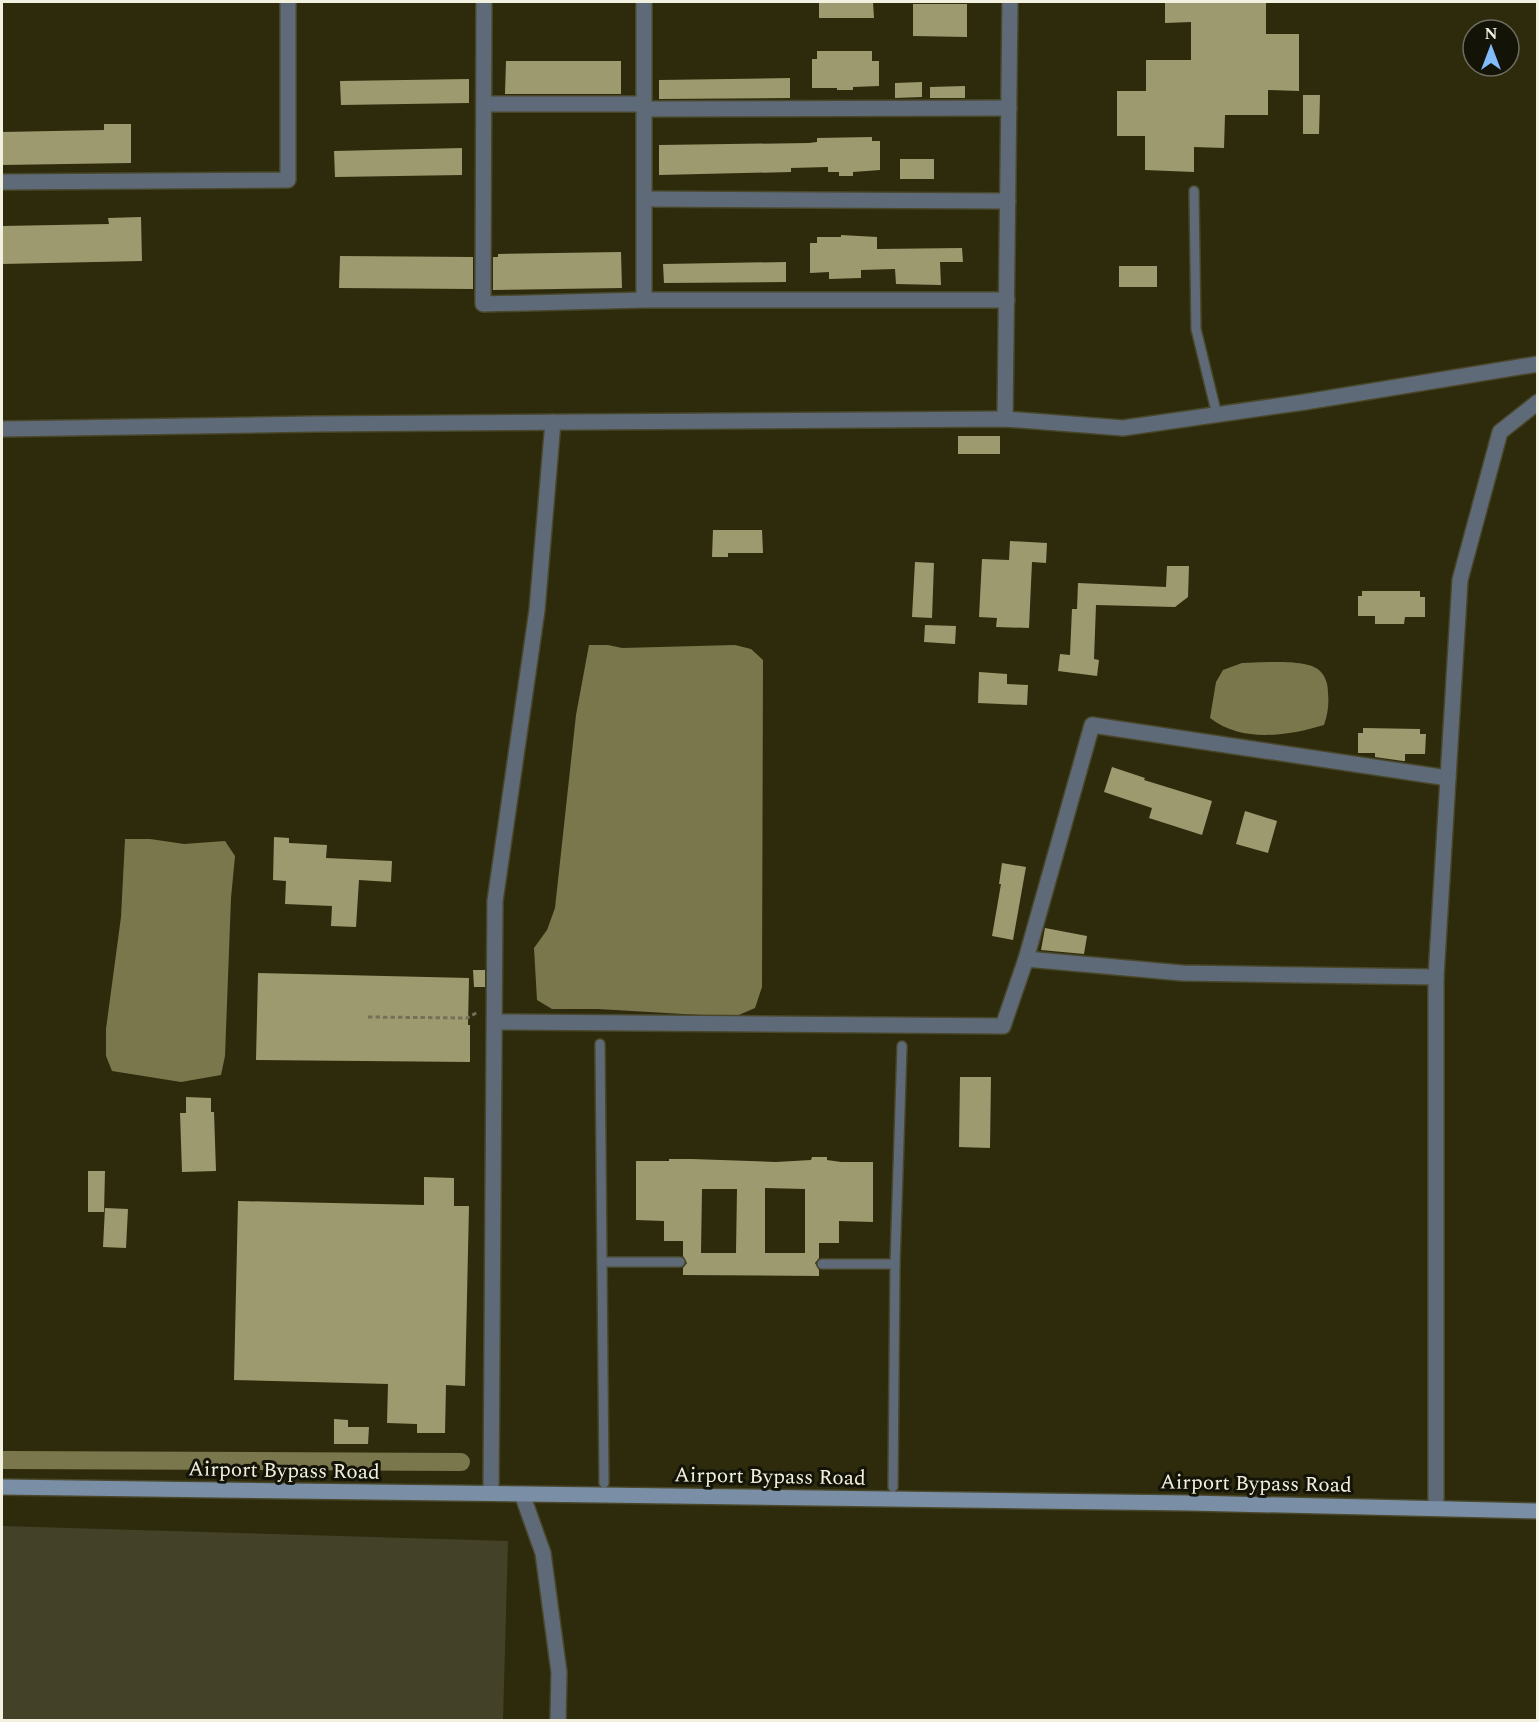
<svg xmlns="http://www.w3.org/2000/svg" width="1539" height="1722" font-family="Spectral,serif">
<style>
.green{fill:#434128}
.water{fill:#7b774c}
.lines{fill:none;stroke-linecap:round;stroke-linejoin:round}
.canal{stroke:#7b774c;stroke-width:18}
.building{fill:#9e9a6f;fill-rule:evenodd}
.lane-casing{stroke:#49472a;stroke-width:12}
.street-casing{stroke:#49472a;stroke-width:18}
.secondary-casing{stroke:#49472a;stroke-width:18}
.path{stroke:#747158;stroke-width:3;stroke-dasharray:4.5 3;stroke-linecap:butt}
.lane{stroke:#5e6a78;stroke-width:9}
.street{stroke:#5e6a78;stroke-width:15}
.secondary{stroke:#7a8ea5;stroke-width:15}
.labels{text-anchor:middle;stroke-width:6;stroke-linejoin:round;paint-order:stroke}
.street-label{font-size:21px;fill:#f2f1df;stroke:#141307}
</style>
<rect width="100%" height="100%" fill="#2e2b0d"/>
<polygon class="green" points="2,1526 508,1541 503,1720 2,1720"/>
<g class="water">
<polygon points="589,645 608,645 622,648 735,645 751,649 763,660 762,987 755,1008 734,1017 598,1009 552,1009 537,1000 534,948 547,930 555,908 576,715"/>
<path d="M1242,663C1259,663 1308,658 1320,671C1326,677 1328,685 1328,693C1329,705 1328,713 1324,725C1288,736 1242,743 1210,718L1216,682L1223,670Z"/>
<polygon points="125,839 150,839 184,844 225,841 235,856 231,898 225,1056 221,1075 181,1082 112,1071 106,1056 106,1029 121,917"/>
</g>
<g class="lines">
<polyline class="canal" points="2,1460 461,1462"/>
</g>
<g class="building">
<polygon points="819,2 873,2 874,18 819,18"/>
<polygon points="1165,2 1266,3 1266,34 1299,34 1299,91 1268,90 1268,115 1225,115 1224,148 1194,147 1194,172 1145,170 1145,136 1117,136 1117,91 1146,91 1146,60 1191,60 1191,22 1165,23"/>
<polygon points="913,4 967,4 967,37 913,36"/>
<polygon points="817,51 872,51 872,61 879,61 879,86 853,87 853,90 837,90 837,88 812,88 812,59 817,59"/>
<polygon points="506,61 621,61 621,94 505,94"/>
<polygon points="790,78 790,98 659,99 659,80"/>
<polygon points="469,79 469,103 341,105 340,81"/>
<polygon points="922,82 922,97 895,98 895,83"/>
<polygon points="965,86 965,98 930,98 930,87"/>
<polygon points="1303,95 1320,95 1319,134 1303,134"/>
<polygon points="104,124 131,124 131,163 2,165 2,132 104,130"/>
<polygon points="872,137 872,141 880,141 880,170 853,172 853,176 839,176 839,172 828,172 828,167 791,168 791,172 659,175 659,145 809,143 817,142 817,138"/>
<polygon points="462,148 462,175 335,177 334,151"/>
<rect x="900" y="159" width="34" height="20"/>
<polygon points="141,217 142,261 2,264 2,226 109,224 108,218"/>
<polygon points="841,235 877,237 877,249 962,248 963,262 940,262 941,285 896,284 895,269 861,270 861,278 829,279 829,272 810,273 810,243 817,243 817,237 841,237"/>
<polygon points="621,252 622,288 493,290 493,257 498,257 498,254"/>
<polygon points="340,256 473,257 473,289 339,288"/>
<polygon points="786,262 786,282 664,283 663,264"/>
<rect x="1119" y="266" width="38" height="21"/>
<rect x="958" y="436" width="42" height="18"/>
<polygon points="713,530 762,530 763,553 728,553 728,557 712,557"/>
<polygon points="1010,541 1047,543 1046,563 1032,562 1029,628 996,627 997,618 979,617 982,559 1009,560"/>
<polygon points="915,562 934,563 932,618 912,617"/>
<polygon points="1167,566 1189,566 1188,597 1175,607 1096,605 1094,659 1099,660 1097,676 1058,671 1060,654 1070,655 1072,609 1077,609 1078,583 1166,587"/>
<polygon points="1362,591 1420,591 1420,597 1425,597 1425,617 1405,617 1404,624 1375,624 1375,616 1358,616 1358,596 1362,596"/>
<polygon points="925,625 956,626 955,644 924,642"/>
<polygon points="979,672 1007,674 1007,684 1028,685 1027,705 978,703"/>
<polygon points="1363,728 1420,729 1420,734 1426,734 1425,754 1405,754 1405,761 1403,761 1375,757 1375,753 1358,753 1358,733 1363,733"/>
<polygon points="1112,767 1145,778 1144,780 1212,801 1202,835 1149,818 1152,808 1104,792"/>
<polygon points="1245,811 1277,821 1268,853 1236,844"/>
<polygon points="274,837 289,838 289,843 327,845 326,858 392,861 391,882 359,880 356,927 331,926 332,906 285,904 286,881 273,880"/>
<polygon points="1002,863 1026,867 1013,940 992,936 1001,884 999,884"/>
<polygon points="1045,928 1087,936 1084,954 1041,950"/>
<polygon points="473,970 485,970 485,987 474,987"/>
<polygon points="258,973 469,978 468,1025 470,1025 470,1062 256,1060"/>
<polygon points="960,1077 991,1077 990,1148 959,1147"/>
<polygon points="186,1097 211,1098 211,1112 214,1112 216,1171 182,1172 180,1113 186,1113"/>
<path d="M812,1157H827V1160L841,1162H873V1222L839,1221V1243H819V1258L815,1263L819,1270V1276L683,1275V1268L687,1263L683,1256V1241H664V1221L636,1220V1161H669V1159H692L776,1162L811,1160ZM765,1188L805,1189V1253H765ZM702,1189H737L736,1253H701Z"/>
<polygon points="88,1171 105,1171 104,1212 88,1212"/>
<polygon points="424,1177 454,1178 454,1206 469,1206 465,1386 446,1385 445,1433 417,1433 417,1424 387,1423 388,1384 234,1380 238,1201 424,1205"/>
<polygon points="105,1208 128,1209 126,1248 103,1247"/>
<polygon points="334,1419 348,1420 348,1427 369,1427 368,1444 334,1444"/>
</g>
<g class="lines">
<g class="lane-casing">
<g id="lane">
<polyline points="1194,191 1196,329 1217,415"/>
<polyline points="600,1044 604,1483"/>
<polyline points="602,1262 680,1262"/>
<polyline points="822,1264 895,1264"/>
<polyline points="893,1487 895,1264 902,1046"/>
</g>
</g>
<g class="street-casing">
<g id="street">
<polyline points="484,2 483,304 644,300 1007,300"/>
<polyline points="644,2 644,300"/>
<polyline points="484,104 644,104"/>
<polyline points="644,109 1009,108"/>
<polyline points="2,182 288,180 288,2"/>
<polyline points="644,199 1008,201"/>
<polyline points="1005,419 1010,2"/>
<polyline points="2,429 314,424 1005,419 1123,428 1305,402 1538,364"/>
<polyline points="1026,959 1092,725 1448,778"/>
<polyline points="1436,977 1460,580 1500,432 1538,402"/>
<polyline points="495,1022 1003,1026 1026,959 1182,973 1436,977 1436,1508"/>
<polyline points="491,1493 495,901 537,610 553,422"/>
<polyline points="522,1494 543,1553 559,1672 558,1720"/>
</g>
</g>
<g class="secondary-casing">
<polyline id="secondary" points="2,1487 1189,1503 1538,1511"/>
</g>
<polyline class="path" points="368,1017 467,1018 478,1012"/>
<use href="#lane" class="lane"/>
<use href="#street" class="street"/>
<use href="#secondary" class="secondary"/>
</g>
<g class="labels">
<g class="street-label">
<text transform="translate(284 1470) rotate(1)" y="7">Airport Bypass Road</text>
<text transform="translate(770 1476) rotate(1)" y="7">Airport Bypass Road</text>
<text transform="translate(1256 1483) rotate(1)" y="7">Airport Bypass Road</text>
</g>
</g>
<rect width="1539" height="1722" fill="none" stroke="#f2f1df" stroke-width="6"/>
<g transform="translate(1491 48)"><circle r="28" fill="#141307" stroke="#6d6c5d" stroke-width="1.5"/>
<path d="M0-4.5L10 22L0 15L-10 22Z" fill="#83bcfa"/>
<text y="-9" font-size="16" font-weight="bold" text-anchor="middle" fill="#f2f1df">N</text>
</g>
</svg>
